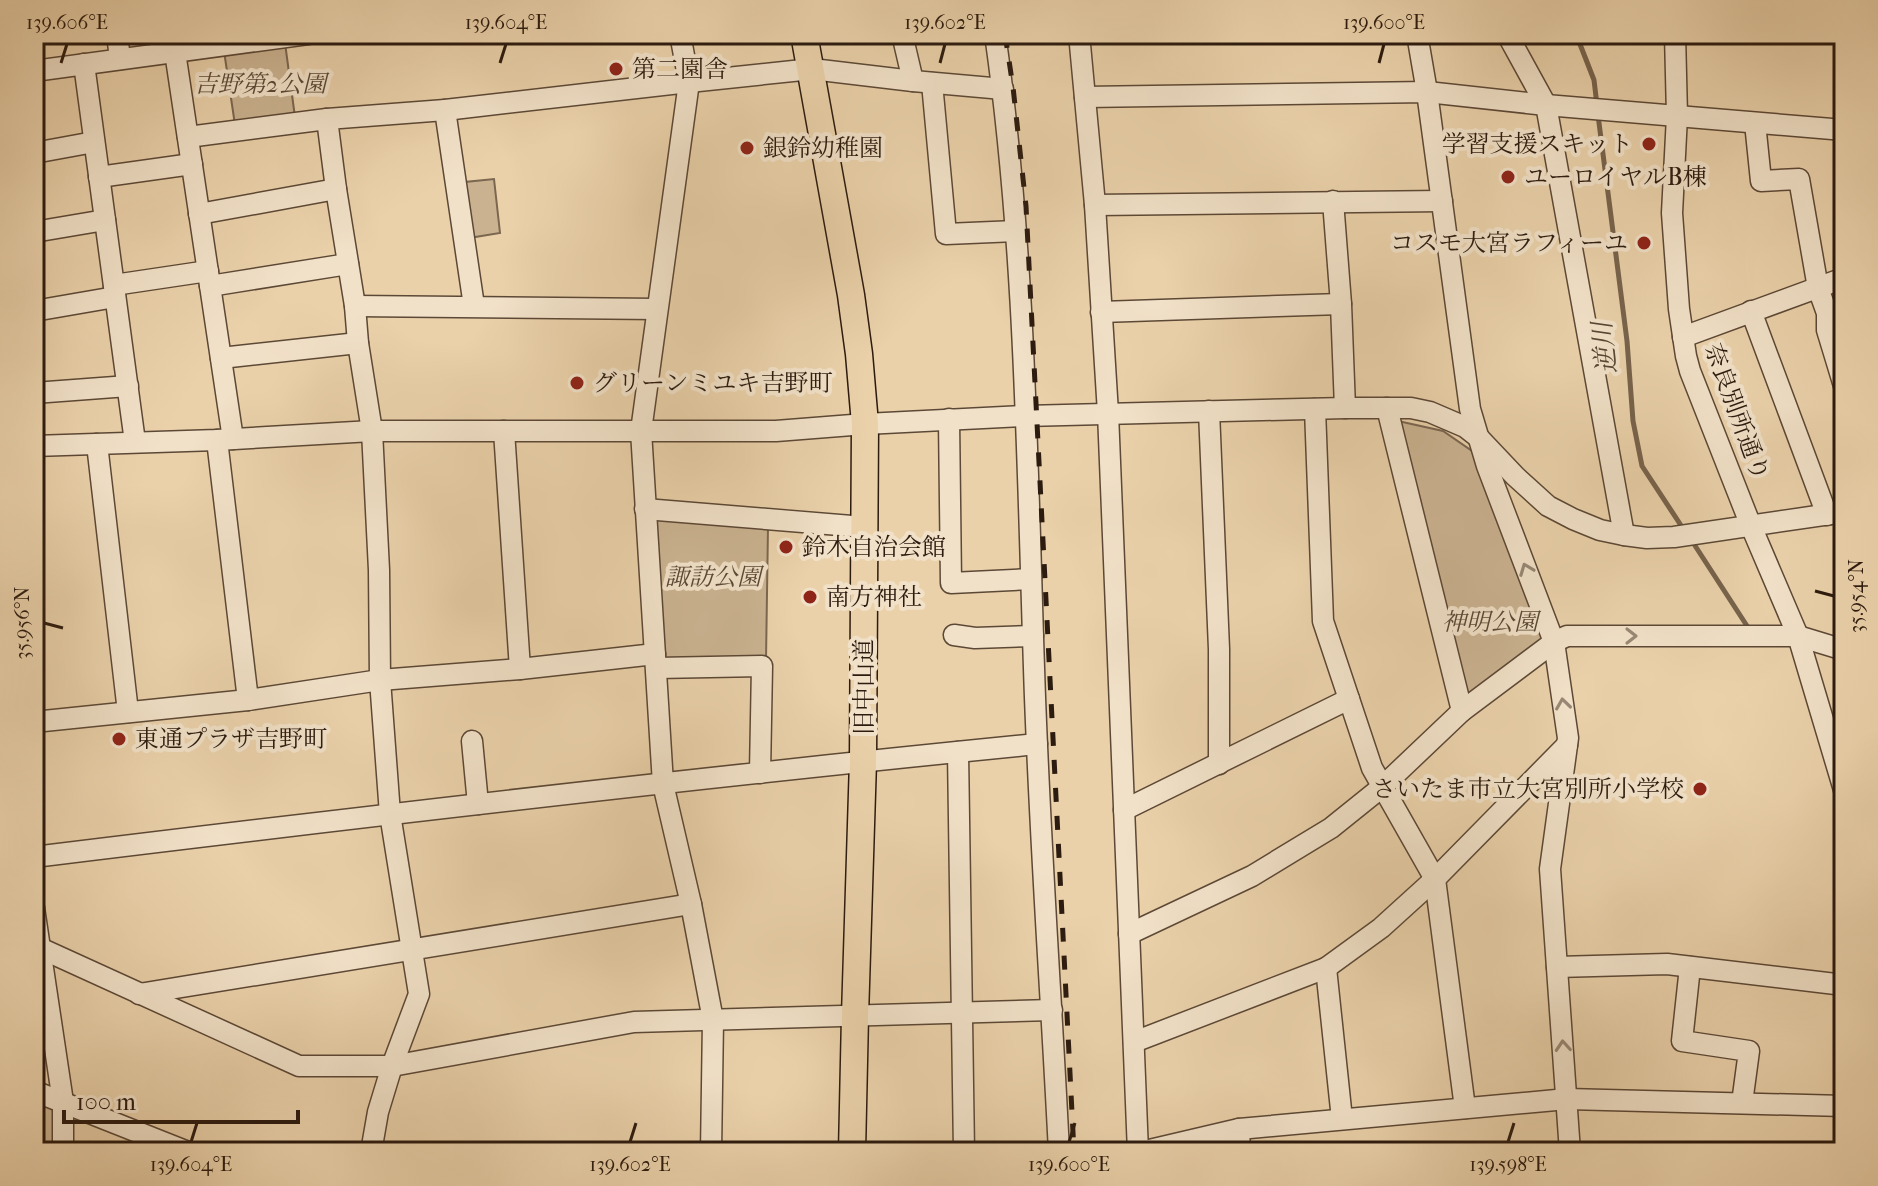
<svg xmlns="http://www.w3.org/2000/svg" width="1878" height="1186" font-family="'IM FELL French Canon','Noto Serif JP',serif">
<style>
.green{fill:#cab290;stroke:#7b6650;stroke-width:2}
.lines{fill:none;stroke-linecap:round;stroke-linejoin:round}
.stream{stroke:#77634c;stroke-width:5}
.minor-casing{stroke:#5c4836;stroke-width:23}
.major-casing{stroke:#2c1b0f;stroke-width:29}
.minor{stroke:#f1e1c8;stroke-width:20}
.major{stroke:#ead1aa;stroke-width:26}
.rail{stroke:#2c1b0f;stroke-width:5;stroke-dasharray:14 14;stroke-linecap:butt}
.oneway{stroke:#988875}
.ticks{fill:none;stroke:#2c1b0f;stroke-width:3}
.poi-dot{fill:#8f2418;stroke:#f1e1c8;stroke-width:3}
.labels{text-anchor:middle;stroke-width:8;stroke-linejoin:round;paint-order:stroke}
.poi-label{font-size:24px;fill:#2c1b0f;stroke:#f1e1c8;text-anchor:start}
.park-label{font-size:24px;font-style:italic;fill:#5b4836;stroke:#f1e1c8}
.street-label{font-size:24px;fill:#2c1b0f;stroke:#f1e1c8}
.water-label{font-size:26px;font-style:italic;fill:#584533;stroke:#f1e1c8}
.neatline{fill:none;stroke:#2c1b0f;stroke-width:3}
.ticks-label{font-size:20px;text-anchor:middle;fill:#2c1b0f}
</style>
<rect width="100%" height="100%" fill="#ead1aa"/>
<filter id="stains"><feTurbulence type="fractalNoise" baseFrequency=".0025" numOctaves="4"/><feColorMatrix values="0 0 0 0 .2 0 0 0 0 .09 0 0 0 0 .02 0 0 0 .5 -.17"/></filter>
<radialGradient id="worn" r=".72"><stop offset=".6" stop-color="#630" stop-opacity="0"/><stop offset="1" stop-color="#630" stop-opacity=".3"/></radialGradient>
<g class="green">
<polygon points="285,43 295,117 235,125 224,51"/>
<polygon points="494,179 500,233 469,238 465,182"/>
<polygon points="1398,421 1443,431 1472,451 1543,638 1468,696"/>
<polygon points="653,516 768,527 766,660 664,660"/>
<polygon points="34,1101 55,1109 55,1152 34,1152"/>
</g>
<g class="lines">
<g class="stream">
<polyline points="1576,34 1594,80 1597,105"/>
<polyline points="1598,115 1627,341 1633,421 1642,466 1684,530"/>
<polyline points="1692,541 1749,629"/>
</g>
<g class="minor-casing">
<g id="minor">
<polyline points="117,34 120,59"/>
<polyline points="680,34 689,82 812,69 913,81 1003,89"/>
<polyline points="902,34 913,81"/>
<path d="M995,34C1025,244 1027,457 1034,668C1039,830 1051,991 1059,1152"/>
<polyline points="1079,34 1095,205 1108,413 1138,1152"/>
<polyline points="1417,34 1427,92 1470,409 1487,466 1554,642 1568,738 1550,869 1570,1152"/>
<polyline points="1507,34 1546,105 1624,535"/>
<polyline points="1675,34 1677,116 1672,213 1679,309 1686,356 1690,371 1751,526 1798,636 1844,790"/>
<polyline points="175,52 233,439"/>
<polyline points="84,64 135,442"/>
<polyline points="34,71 308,34"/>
<polyline points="932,83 946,234 1016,231"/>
<polyline points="1085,97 1427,92 1546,105 1844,130"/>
<polyline points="445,110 474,306"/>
<polyline points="1755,123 1761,181 1799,179 1818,288 1827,313 1827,330 1844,386"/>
<polyline points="188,137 327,119"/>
<polyline points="34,153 94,142"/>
<polyline points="99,177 192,164"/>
<polyline points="1333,201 1341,304 1345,408"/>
<polyline points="1095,205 1442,201"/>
<polyline points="199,214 336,189"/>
<polyline points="34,232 105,220"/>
<polyline points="114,285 208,271"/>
<polyline points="210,286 348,264"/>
<polyline points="355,306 657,309"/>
<polyline points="34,311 115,297"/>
<polyline points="1751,311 1827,515"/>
<polyline points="1101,312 1341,304"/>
<polyline points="1683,337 1844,278"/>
<polyline points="221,358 358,343"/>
<polyline points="34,393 128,386"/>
<polyline points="1387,408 1462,711"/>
<polyline points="1315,409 1323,621 1372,768 1435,879 1465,1108"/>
<polyline points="1209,411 1219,649 1219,764"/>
<polyline points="949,419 951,583 1031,579"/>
<polyline points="504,431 520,669"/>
<polyline points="217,440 248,700"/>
<polyline points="97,444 128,712"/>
<polyline points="34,446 217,440 372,431 776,431 865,424 1025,416 1345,408 1411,408 1430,412 1465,427 1479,438 1515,476 1548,506 1573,519 1600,530 1624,535 1647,538 1674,537 1844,512"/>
<polyline points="645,509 864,527"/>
<polyline points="954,635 975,638 1033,636"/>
<polyline points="657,668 762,666 760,773"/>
<polyline points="34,722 248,700 380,680 520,669 655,654"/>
<polyline points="472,741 478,804"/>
<polyline points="958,752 964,1152"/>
<polyline points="1124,810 1349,699"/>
<path d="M34,857C368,816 702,777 1037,744"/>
<polyline points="34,908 63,1102 63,1152"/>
<polyline points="1129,934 1252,876 1331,828 1382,787 1462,711 1554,642 1567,636 1798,636 1844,650"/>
<polyline points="40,948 299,1066 392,1066 634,1022 1052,1010"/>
<polyline points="1557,967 1667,964 1844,985"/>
<polyline points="1690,967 1682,1041 1749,1051 1742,1103"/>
<polyline points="1326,968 1342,1119"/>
<polyline points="139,994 691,904"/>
<polyline points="1134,1042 1326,968 1381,928 1435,879 1567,745"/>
<polyline points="34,1091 188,1152"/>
<polyline points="1239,1129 1240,1152"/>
<polyline points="371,1152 378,1112 392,1066 419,994 390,814 380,680 379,570 372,431 358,343 355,306 336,189 327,119 445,110 689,82 641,431 663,784 691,904 713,1020 711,1152"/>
<polyline points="1141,1152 1239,1129 1567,1099 1844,1106"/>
</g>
</g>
<g class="major-casing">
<polyline id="major" points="804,34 851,295 859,354 865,424 863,761 855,1016 852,1152"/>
</g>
<use href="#minor" class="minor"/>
<use href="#major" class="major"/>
<polyline class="rail" points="1005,34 1013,87 1026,206 1074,1152"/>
</g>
<defs><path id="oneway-chevron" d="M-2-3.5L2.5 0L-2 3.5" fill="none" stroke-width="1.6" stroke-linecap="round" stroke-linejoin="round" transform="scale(2)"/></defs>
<g class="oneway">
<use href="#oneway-chevron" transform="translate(1526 569) rotate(-111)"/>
<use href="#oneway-chevron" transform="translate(1631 636)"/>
<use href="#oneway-chevron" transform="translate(1563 704) rotate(-98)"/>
<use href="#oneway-chevron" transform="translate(1563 1046) rotate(-94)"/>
</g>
<path class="ticks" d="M61,63L67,44M500,63L506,44M940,63L945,44M1379,63L1384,44M1815,591L1834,596M44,623L63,628M191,1142L197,1123M630,1142L636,1123M1069,1142L1075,1123M1508,1142L1514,1123"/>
<g class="poi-dot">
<circle cx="616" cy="69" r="8"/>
<circle cx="1649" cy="144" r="8"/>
<circle cx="747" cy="148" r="8"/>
<circle cx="1508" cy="177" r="8"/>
<circle cx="1644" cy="243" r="8"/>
<circle cx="577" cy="383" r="8"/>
<circle cx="786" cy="547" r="8"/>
<circle cx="810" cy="597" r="8"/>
<circle cx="119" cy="739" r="8"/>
<circle cx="1700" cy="789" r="8"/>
</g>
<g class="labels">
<g class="poi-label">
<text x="632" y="77">第二園舎</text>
<text x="1633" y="152" text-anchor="end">学習支援スキット</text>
<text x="763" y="156">銀鈴幼稚園</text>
<text x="1524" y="185">ユーロイヤルB棟</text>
<text x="1628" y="251" text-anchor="end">コスモ大宮ラフィーユ</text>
<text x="593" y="391">グリーンミユキ吉野町</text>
<text x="802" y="555">鈴木自治会館</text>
<text x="826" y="605">南方神社</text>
<text x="135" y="747">東通プラザ吉野町</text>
<text x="1684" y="797" text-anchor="end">さいたま市立大宮別所小学校</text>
</g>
<g class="park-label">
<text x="260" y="92">吉野第2公園</text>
<text x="713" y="585">諏訪公園</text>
<text x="1490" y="630">神明公園</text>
</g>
<g class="street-label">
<text transform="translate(1737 412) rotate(70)" y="8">奈良別所通り</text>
<text transform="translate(864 687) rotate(-90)" y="8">旧中山道</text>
</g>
<g class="water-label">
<text transform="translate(1604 348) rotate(-96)" y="9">逆川</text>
</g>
</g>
<rect width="1878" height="1186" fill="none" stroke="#ead1aa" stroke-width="88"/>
<path d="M64 1110v12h234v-12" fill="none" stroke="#2c1b0f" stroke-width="4"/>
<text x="76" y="1110" font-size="24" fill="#2c1b0f" stroke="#f1e1c8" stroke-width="6" paint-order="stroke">100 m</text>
<rect x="44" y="44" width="1790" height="1098" class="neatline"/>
<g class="ticks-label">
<text x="67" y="29">139.606°E</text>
<text x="506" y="29">139.604°E</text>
<text x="945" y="29">139.602°E</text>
<text x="1384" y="29">139.600°E</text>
<text transform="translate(1856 596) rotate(-90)" y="7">35.954°N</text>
<text transform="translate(22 623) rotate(-90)" y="7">35.956°N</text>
<text x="191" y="1171">139.604°E</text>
<text x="630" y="1171">139.602°E</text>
<text x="1069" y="1171">139.600°E</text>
<text x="1508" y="1171">139.598°E</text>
</g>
<rect width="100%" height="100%" filter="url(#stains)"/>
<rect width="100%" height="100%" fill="url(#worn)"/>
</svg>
